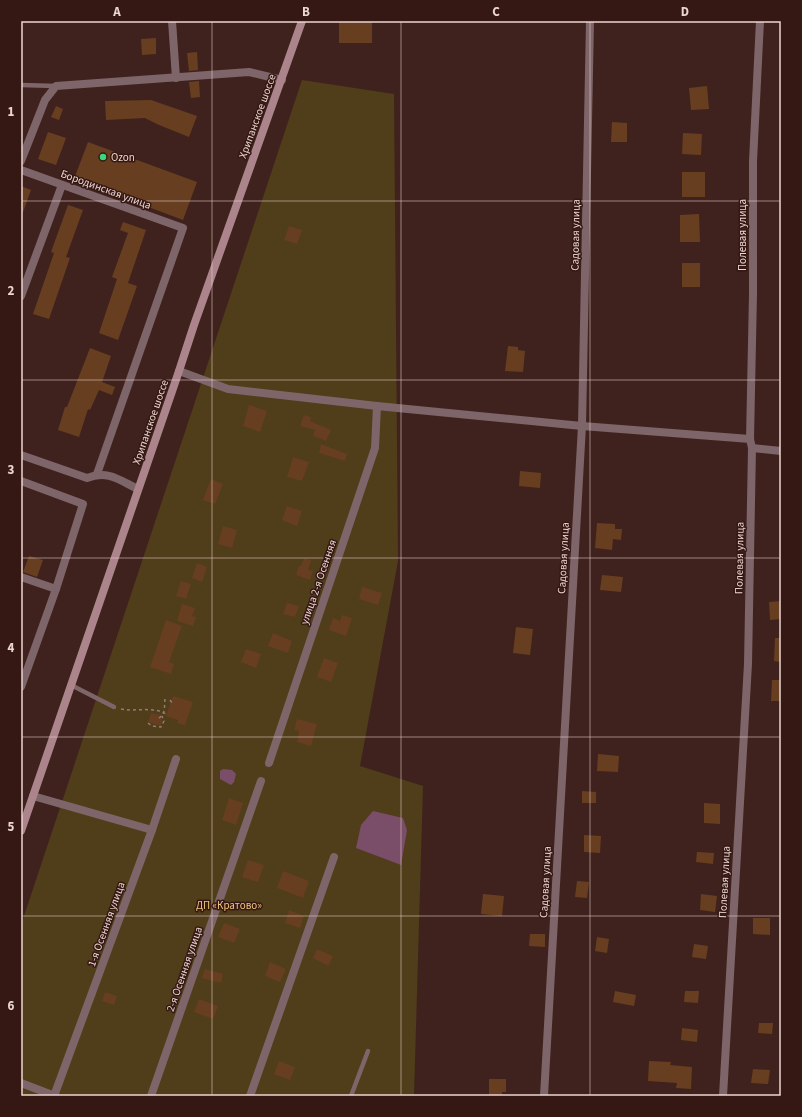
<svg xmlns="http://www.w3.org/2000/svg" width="802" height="1117" font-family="'Source Sans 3',sans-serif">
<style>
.green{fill:#503d1a}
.water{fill:#7a4d69}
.building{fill:#673e20}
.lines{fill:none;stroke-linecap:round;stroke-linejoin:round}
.path{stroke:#947b77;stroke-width:1.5;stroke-dasharray:3 3;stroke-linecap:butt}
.lane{stroke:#7e6569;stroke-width:4.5}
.street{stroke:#7e6569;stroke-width:8}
.secondary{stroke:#ac858c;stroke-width:8}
.grid{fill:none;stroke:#ebd6d2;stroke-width:1;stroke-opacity:0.55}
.poi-dot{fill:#3ad77f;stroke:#351813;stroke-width:1.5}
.labels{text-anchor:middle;stroke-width:3;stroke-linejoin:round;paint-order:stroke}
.street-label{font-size:11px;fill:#ebd6d2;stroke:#351813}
.poi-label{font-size:11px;fill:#ebd6d2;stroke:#351813;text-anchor:start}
.park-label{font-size:11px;fill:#efc57d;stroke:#351813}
.neatline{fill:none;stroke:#ebd6d2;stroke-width:1.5}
.grid-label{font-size:13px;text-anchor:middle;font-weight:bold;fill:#ebd6d2}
</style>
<rect width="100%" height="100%" fill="#3f221d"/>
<polygon class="green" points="302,80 394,94 398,561 360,766 423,786 414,1096 21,1096 21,925"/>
<g class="water">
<polygon points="223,769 232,770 236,774 234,782 231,785 220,779 220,771"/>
<polygon points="373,811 403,818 407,830 401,865 356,848 361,825"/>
</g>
<g class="building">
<rect x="339" y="21" width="33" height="22"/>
<polygon points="156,38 156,54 142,55 141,39"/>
<polygon points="197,52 198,70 189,71 187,53"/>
<polygon points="199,81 200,97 191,98 189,82"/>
<polygon points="707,86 709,109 691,110 689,88"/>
<polygon points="151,100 197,116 189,137 159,125 145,118 106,120 105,101"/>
<polygon points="56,106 63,109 59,120 51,117"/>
<polygon points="612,122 627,123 627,142 611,142"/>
<polygon points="48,132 66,138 56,165 38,159"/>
<polygon points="683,133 702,134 701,155 682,154"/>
<polygon points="88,142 197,182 183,220 74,179"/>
<rect x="682" y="172" width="23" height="25"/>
<polygon points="21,186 31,190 22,215 21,215"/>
<polygon points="68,205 83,210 66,257 70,258 49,319 33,314 54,253 51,252"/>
<polygon points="699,214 700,242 680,242 680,215"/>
<polygon points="123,222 146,230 128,283 137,286 118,340 99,333 117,279 112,277 128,233 120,230"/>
<polygon points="289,226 302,230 297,244 284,240"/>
<rect x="682" y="263" width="18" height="24"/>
<polygon points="508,346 518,347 518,350 525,351 523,372 505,371"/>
<polygon points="90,348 111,356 102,382 115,387 112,395 99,390 90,410 88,409 79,437 58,430 65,407 67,407"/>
<polygon points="249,405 267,411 260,432 243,426"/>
<polygon points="304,415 311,417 310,421 331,430 326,441 313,436 315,430 300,426"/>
<polygon points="321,444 347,454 345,461 319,453"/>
<polygon points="293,457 309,462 302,481 287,477"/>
<polygon points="520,471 541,473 540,488 519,486"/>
<polygon points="211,479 223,484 215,504 203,500"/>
<polygon points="287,506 302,511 297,526 282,520"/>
<polygon points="597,523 615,524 615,529 622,529 621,540 613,539 612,550 595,548"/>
<polygon points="223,526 237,530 232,548 218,544"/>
<polygon points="29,556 43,560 37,577 23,572"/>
<polygon points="304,558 311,560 308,570 313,571 310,580 296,575 299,566 301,566"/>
<polygon points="197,563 207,567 202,582 192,578"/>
<polygon points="602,575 623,577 621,592 600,590"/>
<polygon points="181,581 191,584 186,599 176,596"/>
<polygon points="362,587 382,593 378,605 359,599"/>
<polygon points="781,601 781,619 770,620 769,602"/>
<polygon points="287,603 299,606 295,617 283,614"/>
<polygon points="182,604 195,608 192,616 196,617 193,626 177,621"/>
<polygon points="342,615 352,618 346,636 329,630 333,618 340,621"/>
<polygon points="166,620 182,626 169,662 174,664 171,674 150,667"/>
<polygon points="516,627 533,629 530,655 513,653"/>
<polygon points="273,633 292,641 288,653 268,646"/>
<polygon points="775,638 781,638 781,662 774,661"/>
<polygon points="246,649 261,654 256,668 241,662"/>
<polygon points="324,658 338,663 331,682 317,677"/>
<polygon points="772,680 781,680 781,701 771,701"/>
<polygon points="173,696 193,702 185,725 177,723 178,720 166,716"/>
<polygon points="151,713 163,716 161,726 148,722"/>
<polygon points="297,719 317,724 311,746 297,742 299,731 294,730"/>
<polygon points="598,754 619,756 618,772 597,771"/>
<polygon points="582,791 596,792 596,803 582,803"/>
<polygon points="229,798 243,803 236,825 222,820"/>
<polygon points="704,803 720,804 720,824 704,823"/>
<polygon points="584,835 601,836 600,853 584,852"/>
<polygon points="697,852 714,853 713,864 696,862"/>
<polygon points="248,860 264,865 258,882 242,877"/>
<polygon points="283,871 309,881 303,898 277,888"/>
<polygon points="577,881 589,882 587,898 575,897"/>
<polygon points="483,894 504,896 502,916 481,914"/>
<polygon points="701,894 717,896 715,912 700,910"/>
<polygon points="289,910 304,916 300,928 285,923"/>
<polygon points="753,918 770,918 770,935 753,934"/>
<polygon points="224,923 240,929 234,943 218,937"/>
<polygon points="530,934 545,934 545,947 529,946"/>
<polygon points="597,937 609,939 607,953 595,951"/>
<polygon points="694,944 708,946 706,959 692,957"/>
<polygon points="317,949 333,956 328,966 313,958"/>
<polygon points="270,962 286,969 280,982 265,976"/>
<polygon points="205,969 223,974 221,983 202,978"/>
<polygon points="615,991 636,995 634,1006 613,1002"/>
<polygon points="685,991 699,991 698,1003 684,1002"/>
<polygon points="105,992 117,996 114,1005 102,1001"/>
<polygon points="199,999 218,1006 213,1019 194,1012"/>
<polygon points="759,1023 773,1023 772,1034 758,1033"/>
<polygon points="682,1028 698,1030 697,1042 681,1040"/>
<polygon points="279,1061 295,1067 290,1080 274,1074"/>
<polygon points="649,1061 671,1062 670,1065 692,1067 691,1089 676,1088 677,1083 648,1081"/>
<polygon points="753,1069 770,1070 768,1084 751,1083"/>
<polygon points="489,1079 506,1079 506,1092 502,1092 502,1096 489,1096"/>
</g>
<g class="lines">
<g class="path">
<polyline points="170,700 172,703"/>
<path d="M121,709C136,712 152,706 166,714"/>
<path d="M159,718C166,714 164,706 165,699"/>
<polyline points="148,723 152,726 161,727 164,721 162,716"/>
</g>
<g class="lane">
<polyline points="21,85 56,86"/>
<polyline points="71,685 114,707"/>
<polyline points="351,1096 368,1051"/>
</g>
<g class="street">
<polyline points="172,21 176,78"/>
<polyline points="21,161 45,100 56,86 249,72 282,80"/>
<polyline points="21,170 183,228 97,474"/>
<polyline points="21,296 62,185"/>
<polyline points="179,371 228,389 377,406 582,426 750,439"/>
<polyline points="752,448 781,451"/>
<path d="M21,455L87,478C108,470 119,480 138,489"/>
<polyline points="21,481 83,504 56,589 21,687"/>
<polyline points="21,577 56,589"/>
<polyline points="269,763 375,448 377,406"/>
<polyline points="33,796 152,830"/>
<polyline points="21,1083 55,1096"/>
<polyline points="54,1096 152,830 176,759"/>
<polyline points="151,1096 261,781"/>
<polyline points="250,1096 334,857"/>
<polyline points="544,1096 582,426 590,21"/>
<polyline points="723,1096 748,664 752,448 750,439 753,294 753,161 760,21"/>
</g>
<polyline class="secondary" points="21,831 179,371 194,325 302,21"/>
</g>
<path class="grid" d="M212,21V1096M401,21V1096M590,21V1096M21,201H781M21,380H781M21,558H781M21,737H781M21,916H781"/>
<circle class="poi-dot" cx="103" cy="157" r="4"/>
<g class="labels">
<g class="street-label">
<text transform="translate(257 116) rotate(-70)" y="4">Хрипанское шоссе</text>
<text transform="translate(106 189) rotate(20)" y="4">Бородинская улица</text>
<text transform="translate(575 235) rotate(-89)" y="4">Садовая улица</text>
<text transform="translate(742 235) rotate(-90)" y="4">Полевая улица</text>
<text transform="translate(150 422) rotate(-71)" y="4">Хрипанское шоссе</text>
<text transform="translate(563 558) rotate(-87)" y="4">Садовая улица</text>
<text transform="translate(739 558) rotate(-89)" y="4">Полевая улица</text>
<text transform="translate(318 582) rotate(-71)" y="4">улица 2-я Осенняя</text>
<text transform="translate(545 882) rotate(-87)" y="4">Садовая улица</text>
<text transform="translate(724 882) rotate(-87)" y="4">Полевая улица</text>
<text transform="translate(106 924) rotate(-70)" y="4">1-я Осенняя улица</text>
<text transform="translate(184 969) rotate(-71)" y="4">2-я Осенняя улица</text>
</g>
<g class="poi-label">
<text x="111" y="161">Ozon</text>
</g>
<g class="park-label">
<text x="229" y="909">ДП «Кратово»</text>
</g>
</g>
<rect width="802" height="1117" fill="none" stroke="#351813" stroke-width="44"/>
<rect x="22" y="22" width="758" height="1073" class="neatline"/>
<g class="grid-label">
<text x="117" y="16">A</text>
<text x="306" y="16">B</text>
<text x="496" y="16">C</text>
<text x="685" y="16">D</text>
<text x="11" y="116">1</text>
<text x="11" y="295">2</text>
<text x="11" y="474">3</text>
<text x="11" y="652">4</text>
<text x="11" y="831">5</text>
<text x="11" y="1010">6</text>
</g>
</svg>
